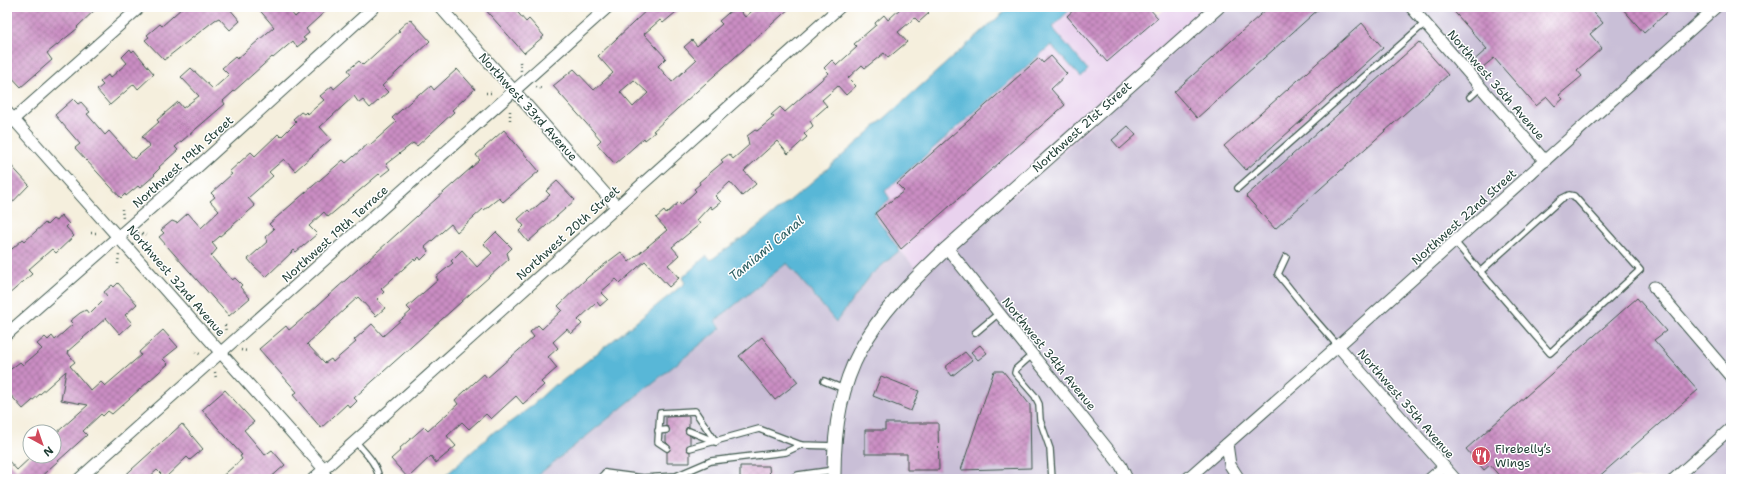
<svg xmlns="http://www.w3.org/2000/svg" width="1738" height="486" font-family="'Shantell Sans',sans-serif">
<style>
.built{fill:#e9d2ee}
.industrial{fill:#c9bfd7}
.water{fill:#59b7d7;stroke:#3c7a86}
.building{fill:url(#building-cross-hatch);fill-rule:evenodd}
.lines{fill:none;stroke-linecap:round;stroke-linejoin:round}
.service-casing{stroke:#3f584d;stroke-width:8}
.minor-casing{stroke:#3f584d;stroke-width:13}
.tertiary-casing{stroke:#3f584d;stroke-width:15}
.path{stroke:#3f584d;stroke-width:2.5;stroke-dasharray:1 3;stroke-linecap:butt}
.service{stroke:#fff;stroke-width:5.5}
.minor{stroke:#fff;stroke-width:11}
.tertiary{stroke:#fff;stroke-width:13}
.labels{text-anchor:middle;stroke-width:3;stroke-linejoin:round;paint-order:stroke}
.street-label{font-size:12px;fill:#1f3d34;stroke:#fff}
.poi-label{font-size:12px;fill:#1f3d34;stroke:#fff;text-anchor:start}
.water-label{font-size:13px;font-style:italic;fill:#306265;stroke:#fff}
</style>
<defs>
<pattern id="building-cross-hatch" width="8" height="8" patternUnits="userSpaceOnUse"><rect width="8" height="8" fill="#ca8dc3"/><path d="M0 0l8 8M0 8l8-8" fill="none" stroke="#a3749f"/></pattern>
</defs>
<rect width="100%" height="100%" fill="#fff"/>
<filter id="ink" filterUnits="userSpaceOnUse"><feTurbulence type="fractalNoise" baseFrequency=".025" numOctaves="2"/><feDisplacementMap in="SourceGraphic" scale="8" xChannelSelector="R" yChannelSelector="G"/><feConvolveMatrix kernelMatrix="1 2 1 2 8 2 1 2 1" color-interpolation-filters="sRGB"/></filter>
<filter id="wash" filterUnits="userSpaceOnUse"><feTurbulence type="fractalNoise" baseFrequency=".012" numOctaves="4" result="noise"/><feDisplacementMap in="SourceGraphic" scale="16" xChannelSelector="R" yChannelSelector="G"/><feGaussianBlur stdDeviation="0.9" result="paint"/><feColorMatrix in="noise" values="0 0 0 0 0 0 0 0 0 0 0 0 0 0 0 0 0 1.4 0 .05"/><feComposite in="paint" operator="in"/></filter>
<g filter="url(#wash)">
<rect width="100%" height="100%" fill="#f5efdd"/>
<polygon class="built" points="1073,7 1151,7 1158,15 1167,7 1224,7 923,277 900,250 873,214 890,199 884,191 1051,45 1081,76 1088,70 1052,27"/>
<polygon class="industrial" points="1224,7 1731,7 1731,479 533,479 721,328 715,321 787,263 836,322 871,275 900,250 923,277"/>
<path class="water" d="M1010,7H1073L1052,27L1088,70L1081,77L1051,45L885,191L890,199L873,214L900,250L871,275L836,322L787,263L715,321L721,328L533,479H431L436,475L445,476L496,430L498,431L528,409L555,384L557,385L685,283L682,278L706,256L711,260C726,248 742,239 756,228C844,158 925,80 1010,7Z"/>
<g id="blocks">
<g class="building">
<polygon points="11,7 98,7 77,27 78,28 47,53 52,60 21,87 7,72 7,10"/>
<polygon points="183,7 230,7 229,8 240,21 230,30 219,18 215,20 164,60 145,40 149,37 147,35 160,24 162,26"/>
<polygon points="257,7 287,7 295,17 306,7 330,7 306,29 309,33 303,38 306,40 297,47 293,41 273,58 272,57 223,101 225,104 175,147 178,150 159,167 160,168 154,174 155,175 140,188 138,186 126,196 125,194 121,198 75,148 80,144 55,115 73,99 78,104 81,102 90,112 87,114 105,135 109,131 134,159 150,146 142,137 159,122 157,120 178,102 183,108 199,96 181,77 191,68 213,89 229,75 222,68 235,57 237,59 274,27"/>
<polygon points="483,7 513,7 526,22 529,19 544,36 524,53"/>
<path d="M650,7H682L663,23L660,20L644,34L666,58L658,66L672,82L696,60L684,47L692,40L697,46L722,24L719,21L735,7H737L745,17L757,7H791L677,109L653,131L655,132L645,140L644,138L615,164L597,144L601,140L553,86L574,69L594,90L613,73L598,56ZM634,80L648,93L633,107L620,92Z"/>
<polygon points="902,7 927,7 925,9 929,13 919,22 915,18 898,32 907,42 888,58 884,53 865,68 862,65 848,78 856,86 846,95 838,86 822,100 827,106 810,121 813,126 804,134 807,137 788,154 777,141 744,171 756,184 742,196 730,182 715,196 721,202 712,209 710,206 697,220 700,224 672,247 679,255 668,265 679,278 669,287 645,261 620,283 616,279 601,292 608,299 600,306 597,302 578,320 582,324 571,334 567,329 553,342 558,348 548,357 557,368 541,382 544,385 523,404 516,396 491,419 486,414 469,429 462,422 447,436 456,446 436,463 431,456 408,478 391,459 401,450 400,448 424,427 428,431 458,404 455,400 484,374 487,378 534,337 530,332 538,325 542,329 562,310 558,306 588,277 621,252 629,262 667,230 656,218 664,211 666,214 679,202 681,205 696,191 694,189 700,184 699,182 723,162 721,160 729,154 733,159 749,145 747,136 755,130 757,131 774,117 771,115 780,107 785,112 829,73 824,68 832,60 837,65 857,47 854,44 876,25 875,23 884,15 888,20"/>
<polygon points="1077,7 1148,7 1158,18 1107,62 1067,16"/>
<polygon points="1269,7 1321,7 1197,118 1174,92"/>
<polygon points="1450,7 1589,7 1603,23 1590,34 1602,48 1577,70 1582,76 1559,95 1563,99 1555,106 1547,97 1536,106 1494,58 1477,72 1470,64 1487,49"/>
<polygon points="1621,7 1673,7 1644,33"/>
<polygon points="410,19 430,41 382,86 388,92 370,108 363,100 359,103 354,96 320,127 331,139 295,171 284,159 269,172 273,176 248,198 255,206 212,243 217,249 211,256 232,280 235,278 242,285 240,287 250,298 229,316 159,237 164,233 161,230 172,221 177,223 188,213 201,228 219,211 210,201 215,197 211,193 232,174 229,172 251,152 255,156 278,134 281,137 296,122 293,119 301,112 304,114 306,112 308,114 324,100 320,96 332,86 334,89 351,74 348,70 359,61 363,65 400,31 398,30"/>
<polygon points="1362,23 1383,48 1246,170 1224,146"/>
<polygon points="1419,42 1448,75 1275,229 1246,196"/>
<polygon points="130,49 132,52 134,50 154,74 138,89 134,84 110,105 97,90 103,85 100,82 108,75 110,78 127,63 122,57"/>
<polygon points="1051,56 1067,74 1051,89 1065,105 901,249 875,213 904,191 897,184 1039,58 1043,63"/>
<polygon points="457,69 475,89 452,110 454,112 417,146 413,143 386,164 390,169 381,176 379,174 328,217 324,212 309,226 317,234 296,252 294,250 266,277 254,266 248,259 268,241 265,237 274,229 269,224 343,160 346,163 368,144 370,145 396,122 392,118 420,93 422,94 431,86 434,90"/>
<polygon points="1128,126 1136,135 1120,149 1112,140"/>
<polygon points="504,130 539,171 503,202 499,198 484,210 483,209 457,232 451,224 425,247 429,252 421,260 419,257 415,261 414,259 381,289 384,292 377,299 385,308 376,316 358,297 307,344 325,363 331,359 333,362 356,342 354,340 372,324 383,336 411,311 407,307 438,280 436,277 453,263 451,261 462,250 477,267 492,253 484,244 496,232 512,248 507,253 509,259 354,398 357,401 350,408 347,404 321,428 293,395 297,392 259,349 286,326 289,330 308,314 427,207 480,160 476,155"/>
<polygon points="7,161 29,185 7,208"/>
<polygon points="557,181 575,200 528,242 519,231 524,226 518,219 528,210 530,212 550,195 546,191"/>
<polygon points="61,215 69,224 66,227 74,236 56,253 52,249 28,270 32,274 7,296 7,243 12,249 23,239 25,241 45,223 47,225 53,219 56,221"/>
<polygon points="118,283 137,304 125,315 132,323 120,334 106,318 67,352 75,362 70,366 91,391 101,382 105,386 141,355 139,352 163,330 178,347 163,359 168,364 112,414 108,411 103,416 101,414 83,431 87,435 38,479 7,479 7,459 17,470 32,456 54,456 54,435 88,405 61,400 66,371 23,409 7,391 7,372 20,362 23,365 42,349 37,344 45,337 48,340 52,336 55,340 73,324 70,321 80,313 86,310 89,314 107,296 104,292 112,285 114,287"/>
<polygon points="1637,298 1666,331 1654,340 1698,390 1596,479 1502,479 1490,465 1484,470 1466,449"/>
<polygon points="762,337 798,382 775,400 739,356"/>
<polygon points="980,345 987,353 978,360 971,352"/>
<polygon points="965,352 972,360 952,376 945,367"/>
<polygon points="994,371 1003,371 1030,405 1031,468 961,470"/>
<polygon points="881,376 919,391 911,411 873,396"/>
<polygon points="225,390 254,422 244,430 265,455 272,450 285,465 269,479 219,479 242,459 240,456 242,455 202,410"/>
<polygon points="689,416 689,427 686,428 685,431 690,436 690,444 686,449 690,452 690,463 667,463 667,452 671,448 666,442 666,434 670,430 666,426 666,417"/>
<polygon points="885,423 938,423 939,470 907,470 907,454 865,454 865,430 885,430"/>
<polygon points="182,424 203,449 190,460 187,457 165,478 157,470 147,479 121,479"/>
<polygon points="740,466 769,466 770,479 740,479"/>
</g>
</g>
</g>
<g filter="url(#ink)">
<use href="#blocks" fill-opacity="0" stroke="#3f584d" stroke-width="1"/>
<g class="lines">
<g class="service-casing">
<g id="service">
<polyline points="1470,97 1481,87"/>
<polyline points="1238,188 1425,23"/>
<polyline points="1455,242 1550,353 1640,270 1574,196 1569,195 1561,199 1481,271"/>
<polyline points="1286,257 1278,274 1310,314 1338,346"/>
<polyline points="975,333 999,313"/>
<polyline points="1032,355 1016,369 1015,373 1035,396 1039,404 1040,420 1050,449 1052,479"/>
<polyline points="824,381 844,389"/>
<polyline points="658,431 666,430"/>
<polyline points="689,431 716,442"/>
<path d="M355,441C365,453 377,463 379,479"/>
<polyline points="667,448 658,442 660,413 695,411 716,442"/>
<polyline points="690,448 759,429 801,445 835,446"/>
<polyline points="324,469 331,479"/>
<polyline points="605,473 643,478 676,476 711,461 786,452 801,445"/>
<polyline points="599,479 605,473"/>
<polyline points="791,479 798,475 834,470"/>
<polyline points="1730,479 1731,478"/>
</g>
</g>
<g class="minor-casing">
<g id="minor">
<polyline points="440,7 617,207"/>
<polyline points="1411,7 1545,161"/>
<polyline points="7,112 324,469"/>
<polyline points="7,125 140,7"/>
<polyline points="947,248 1107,448 1121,466 1127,479"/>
<polyline points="1654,287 1731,377"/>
<polyline points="7,334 192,172 374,7"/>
<polyline points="1338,346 1455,479"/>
<polyline points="1227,444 1230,465 1239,479"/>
<polyline points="79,479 608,7"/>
<polyline points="313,479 840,7"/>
<polyline points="1187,479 1338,346 1716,7"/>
<polyline points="1430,479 1444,467"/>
<polyline points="1674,479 1731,428"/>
</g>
</g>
<g class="tertiary-casing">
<path id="tertiary" d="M834,479C833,368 869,321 947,248L1218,7"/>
</g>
<g class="path">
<polyline points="520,62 521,71"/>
<polyline points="536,87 543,89"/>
<polyline points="486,93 494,93"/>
<polyline points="510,120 510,110"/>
<polyline points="122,209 123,219"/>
<polyline points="91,233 99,233"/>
<polyline points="138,233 146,235"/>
<polyline points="118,264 119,254"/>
<polyline points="225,325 226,333"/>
<polyline points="241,350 248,351"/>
<polyline points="195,352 202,355"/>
<polyline points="215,372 216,379"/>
</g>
<use href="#service" class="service"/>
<use href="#minor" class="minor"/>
<use href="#tertiary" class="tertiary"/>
</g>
</g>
<defs>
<g id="restaurant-disc" transform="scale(1)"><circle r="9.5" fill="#d1495b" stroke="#fff"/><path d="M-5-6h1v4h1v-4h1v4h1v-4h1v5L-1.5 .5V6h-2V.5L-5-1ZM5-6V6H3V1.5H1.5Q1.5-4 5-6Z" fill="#fff"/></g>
</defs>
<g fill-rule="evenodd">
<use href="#restaurant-disc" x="1481" y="456"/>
</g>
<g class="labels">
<g class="street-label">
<text transform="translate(1496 85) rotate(49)" y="4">Northwest 36th Avenue</text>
<text transform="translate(528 107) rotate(48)" y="4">Northwest 33rd Avenue</text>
<text transform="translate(1082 127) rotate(-42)" y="4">Northwest 21st Street</text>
<text transform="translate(183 162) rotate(-42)" y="4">Northwest 19th Street</text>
<text transform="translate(1464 217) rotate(-42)" y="4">Northwest 22nd Street</text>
<text transform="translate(568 233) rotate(-42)" y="4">Northwest 20th Street</text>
<text transform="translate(335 234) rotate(-42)" y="4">Northwest 19th Terrace</text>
<text transform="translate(176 281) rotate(49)" y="4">Northwest 32nd Avenue</text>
<text transform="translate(1049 354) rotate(51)" y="4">Northwest 34th Avenue</text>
<text transform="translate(1406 404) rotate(49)" y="4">Northwest 35th Avenue</text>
</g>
<g class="poi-label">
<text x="1495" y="453">Firebelly’s<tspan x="1495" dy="14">Wings</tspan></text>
</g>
<g class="water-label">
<text transform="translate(766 248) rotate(-40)" y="5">Tamiami Canal</text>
</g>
</g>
<rect width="1738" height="486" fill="none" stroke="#fff" stroke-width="24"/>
<g transform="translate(42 444) rotate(140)"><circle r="19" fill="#ffffff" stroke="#a5b1ae"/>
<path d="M0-3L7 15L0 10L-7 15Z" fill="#d1495b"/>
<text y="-6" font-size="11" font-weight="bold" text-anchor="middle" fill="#1f3d34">N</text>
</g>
</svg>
